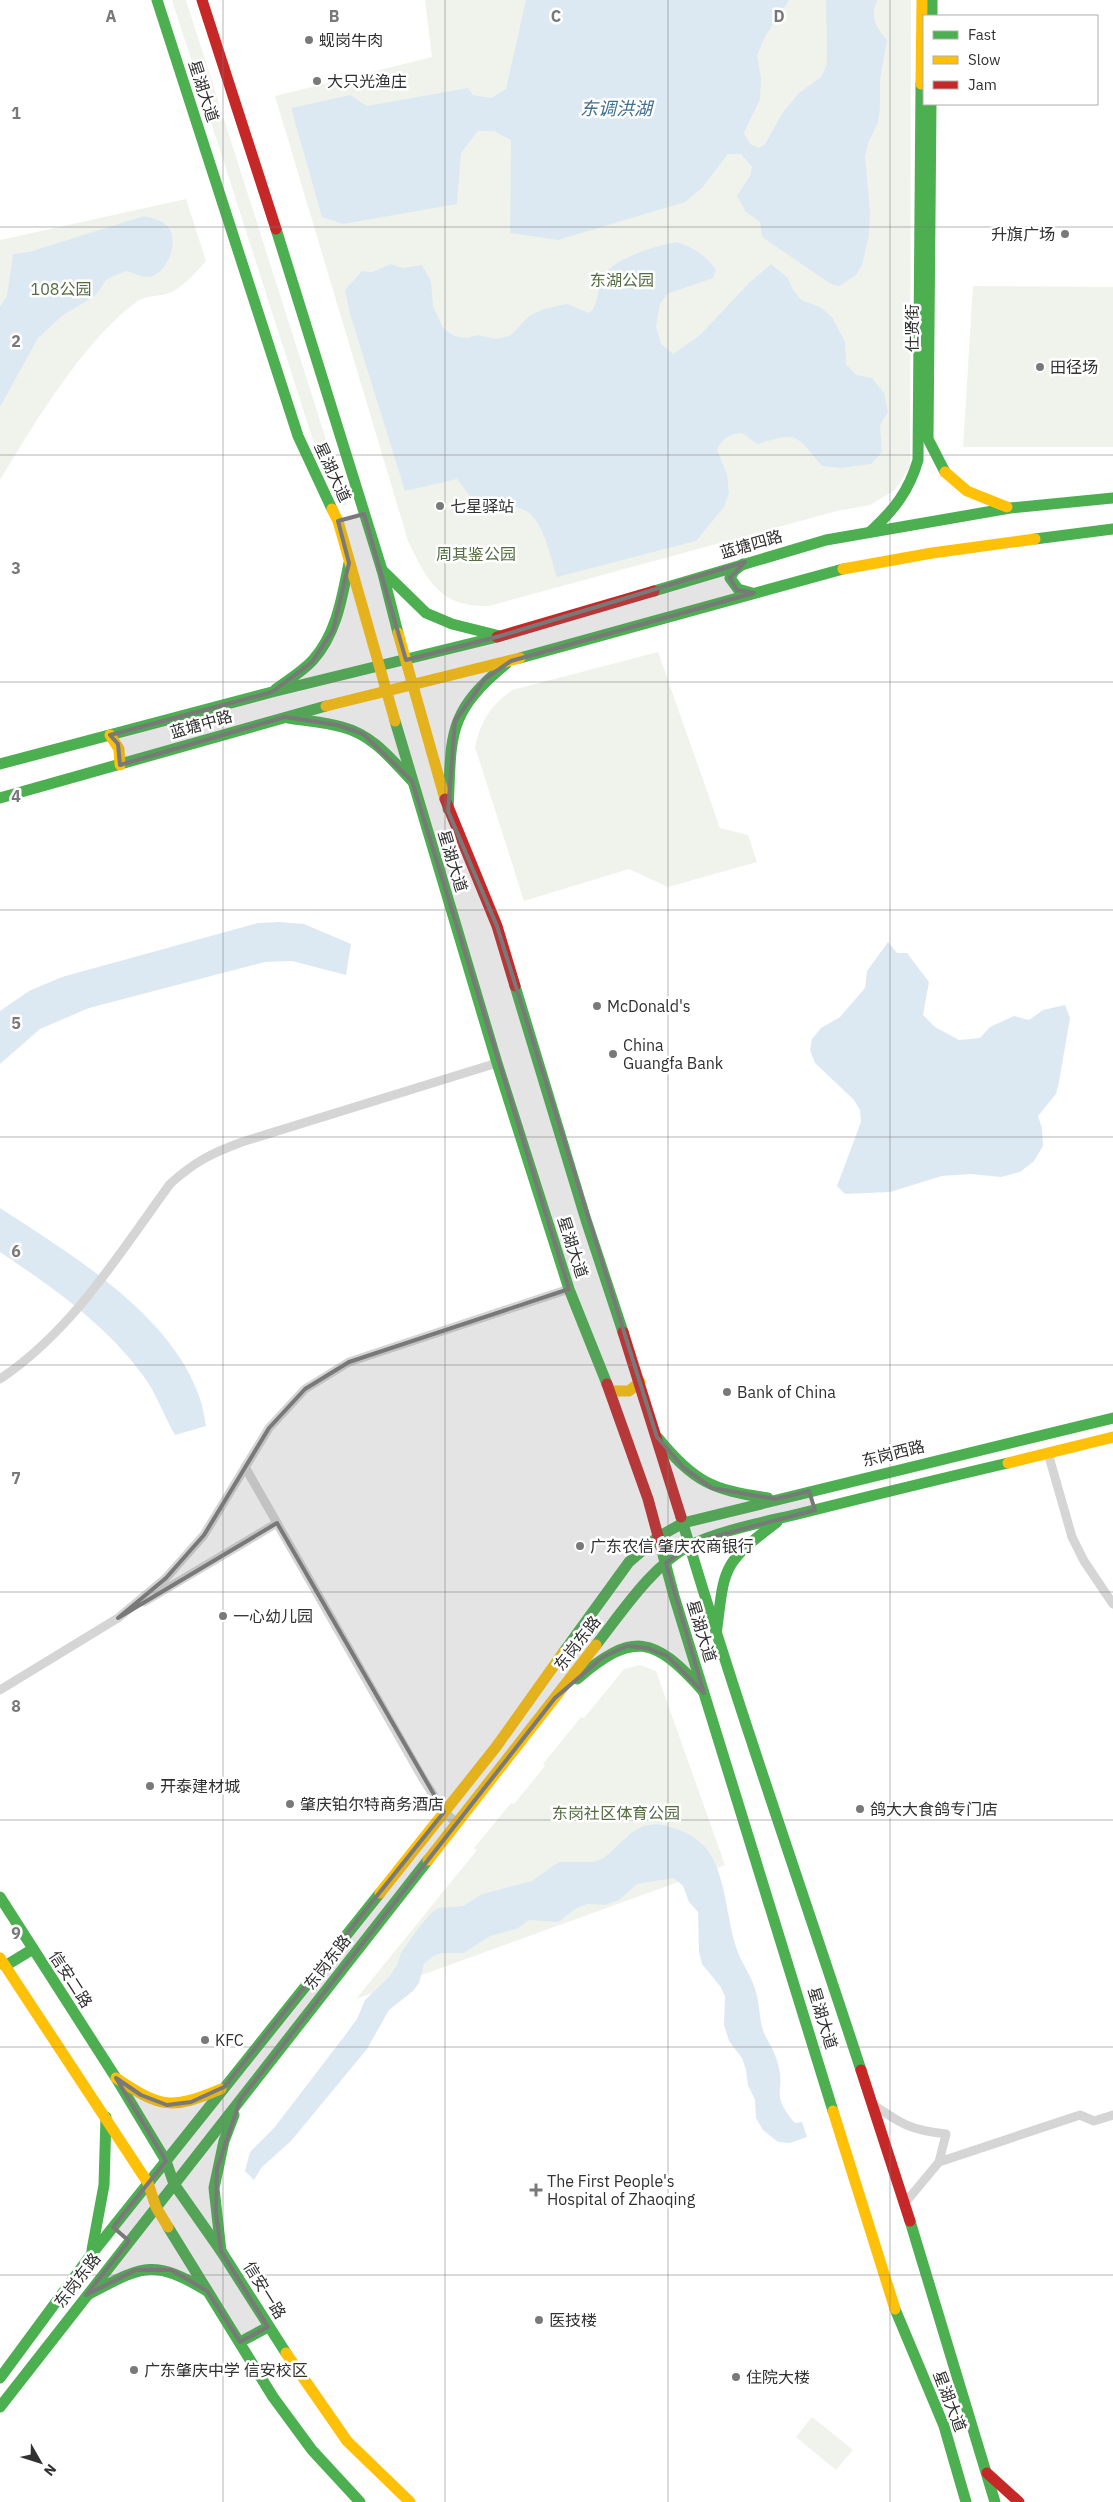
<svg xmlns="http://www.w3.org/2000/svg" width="1113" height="2502" font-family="'IBM Plex Sans','Noto Sans SC',sans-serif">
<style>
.green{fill:#f0f3ec}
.water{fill:#dde9f2}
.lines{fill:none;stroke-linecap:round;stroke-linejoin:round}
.street{stroke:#d5d5d5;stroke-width:9}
.fast{stroke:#4caf50;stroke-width:11}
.slow{stroke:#ffc107;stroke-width:11}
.jam{stroke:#c62828;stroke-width:11}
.marked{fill:#797979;fill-opacity:0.2;stroke:#797979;stroke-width:4;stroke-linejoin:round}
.grid{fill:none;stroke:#797979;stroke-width:1;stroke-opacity:0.55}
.poi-dot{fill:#797979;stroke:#fff;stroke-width:2}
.labels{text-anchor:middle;stroke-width:5;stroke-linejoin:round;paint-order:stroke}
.poi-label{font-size:16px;fill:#313131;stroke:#fff;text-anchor:start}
.street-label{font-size:16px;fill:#313131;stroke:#fff}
.park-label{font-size:16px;fill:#536c40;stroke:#fff}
.water-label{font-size:18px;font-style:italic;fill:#417091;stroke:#fff}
.grid-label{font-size:16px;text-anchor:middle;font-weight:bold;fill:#797979;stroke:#fff;stroke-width:5;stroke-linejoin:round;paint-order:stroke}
</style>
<rect width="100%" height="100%" fill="#fff"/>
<g class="green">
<polygon points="172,0 186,0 347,505 343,506 318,456"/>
<path d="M425,0H911L910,467L895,490L870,505L837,511L489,606C440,608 427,580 408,541L275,96L432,57Z"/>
<path d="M186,199L206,261C196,272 185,285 172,292C161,297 145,295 136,302C82,343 35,422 0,480V240Z"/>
<polygon points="973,286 1113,287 1113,447 963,447"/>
<path d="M658,652L720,828L748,835L757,862L668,887L629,869L524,901L475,747C481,720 490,707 512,690Z"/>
<polygon points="640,1665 656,1671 725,1865 356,1999 477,1850 474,1848 511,1803 514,1804 545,1766 543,1764 581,1717 584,1718 624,1669"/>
<polygon points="812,2417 853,2450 836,2470 796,2437"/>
</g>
<g class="water">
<path d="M526,0H789L766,35L757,55L761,79L760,99L744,133L750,144L759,148L765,144L783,112L799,93L821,77L827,64L826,0H877C870,17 876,28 887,40L880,80V108L878,123L869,141L865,156L870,211L869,235L862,265L856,275L839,286L831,284L762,237L760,222L746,212L737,196L750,176L752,167L741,154H728L702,188L685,202L558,240L510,233L511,140L494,131H478L461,153L457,204L343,224L322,217L291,108L350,95L367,106L468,88L473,95L491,98L506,89Z"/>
<path d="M144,216C152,218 162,220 168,227C180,242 167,275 148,277C141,277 131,272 125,271L106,280L95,296L63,315L38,338L0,407V307L7,296L13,254L29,252Z"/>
<path d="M677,242C694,248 706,255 716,270L713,278L667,294L660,304L656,326L661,344L673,354L700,335L750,282L771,264L788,278L792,288L801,300L820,307L832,317L845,342L846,364L856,375L872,378L884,393L888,412L880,425L882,452L871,464L841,468L822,466C794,433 799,432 757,444L742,433C729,434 723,438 717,450L727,474L729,493L724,507L696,541L557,577C551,559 543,519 526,511C511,503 490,503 473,500L457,479L405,491L350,314L345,290L362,271L372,272L391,264L403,268L422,265L431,281L433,306L443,328L454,336L467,338L478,335L495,339L510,336L529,316L544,309L567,304L589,313C599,306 597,288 602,278C611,259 658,245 677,242Z"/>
<polygon points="280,922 304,924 351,944 346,975 292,961 265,962 89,1008 40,1029 0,1064 0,1011 29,991 62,977 258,923"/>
<polygon points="888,942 897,953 907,953 929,982 923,1015 935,1027 959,1040 980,1038 990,1027 1014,1016 1029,1020 1043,1010 1065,1005 1070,1018 1059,1082 1056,1094 1038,1116 1042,1128 1043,1146 1034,1161 1020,1172 1001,1177 970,1174 942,1176 890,1192 845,1194 837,1186 861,1122 860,1110 854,1100 815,1063 810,1050 812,1039 821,1028 840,1017 865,988 867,971"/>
<path d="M0,1208C70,1254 170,1313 199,1396C203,1406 204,1416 206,1426L175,1435C164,1416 156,1392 142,1374C104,1323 52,1287 0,1252Z"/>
<path d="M657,1824C674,1827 692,1833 704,1846C726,1870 726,1918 736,1947C741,1963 752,1976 756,1992C760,2005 759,2020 764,2033C769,2043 775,2052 778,2064C786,2092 769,2093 795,2123L802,2122L807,2137L790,2143L778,2142L763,2130L756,2118L755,2100L748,2085L746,2070L742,2058L729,2041L724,2025L725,1996L720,1986L702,1964L699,1951L698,1912L689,1902L683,1886L674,1878L637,1884L619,1900L605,1905L587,1904L577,1908L558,1922L529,1920L517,1929L490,1936L464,1953H442L433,1956L424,1964L419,1983L413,1991L389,2010L367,2049L291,2141L261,2168L254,2180L245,2171L250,2152L274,2128L346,2034L357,2019L365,2000L389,1977L397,1965L401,1953L416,1931L431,1913L438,1908L463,1906L482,1894L532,1881L559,1862H593L604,1858L631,1833L643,1826Z"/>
</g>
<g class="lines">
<g class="street">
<path d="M0,1379C73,1330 119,1254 170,1184C194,1162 212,1153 242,1142L497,1063"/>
<polyline points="1048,1453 1072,1537 1084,1561 1113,1604"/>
<polyline points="245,1467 422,1777 444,1812 457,1823"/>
<polyline points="144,1602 277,1523"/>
<polyline points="0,1690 118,1618 166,1578 204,1535 269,1428 305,1389 349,1362 569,1289"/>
<path d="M875,2106C903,2125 911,2130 946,2134L939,2162L905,2203"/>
<polyline points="939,2162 1080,2115 1094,2121 1113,2115"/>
</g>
<g class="fast">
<polyline points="157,0 298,436 332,509"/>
<polyline points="932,0 932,16"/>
<polyline points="931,104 928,439 945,472"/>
<polyline points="276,229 382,570 398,633"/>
<path d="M871,531C894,510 909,491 918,460L921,84"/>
<polyline points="1035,539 1113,529"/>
<polyline points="743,564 734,571 730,578 738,589 752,593"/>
<polyline points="382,570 426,613 452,624 500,636"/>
<polyline points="654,591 826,540 1010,508 1113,498"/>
<polyline points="520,658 843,569"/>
<path d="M276,689C288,680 302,672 313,660C337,633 342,597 349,563"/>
<path d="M288,718C306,721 324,722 342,727C373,735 391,759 412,781"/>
<polyline points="395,721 497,1063 569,1289 607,1384"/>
<polyline points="0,764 272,692 497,637"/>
<polyline points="0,798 326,706"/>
<path d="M448,809C452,736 445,714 506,664"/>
<polyline points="515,986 586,1220 623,1332"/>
<path d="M658,1438C694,1482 712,1490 768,1498"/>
<path d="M681,1517C736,1703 801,1886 861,2070"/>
<polyline points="661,1547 674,1596 833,2111"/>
<path d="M716,1635C725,1567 720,1565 777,1522"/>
<path d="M596,1645C622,1612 652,1566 689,1546C716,1531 770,1521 802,1513C870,1496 939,1479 1008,1463"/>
<polyline points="563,1653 629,1562 658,1537 683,1523 1113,1418"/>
<path d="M577,1679C633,1631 654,1636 703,1691"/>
<polyline points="0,1897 116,2078 166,2161 174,2184 221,2251 286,2353"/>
<polyline points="5,1966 33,1949"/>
<polyline points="910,2221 995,2502"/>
<polyline points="168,2227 273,2397 312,2450 360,2502"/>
<polyline points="92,2250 104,2185 106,2117"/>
<polyline points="221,2251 214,2188 224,2141 234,2115"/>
<path d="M89,2294C143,2266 152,2258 207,2291"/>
<polyline points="895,2309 944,2426 966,2502"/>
<polyline points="240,2342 268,2327"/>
<polyline points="0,2378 90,2256 380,1893"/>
<polyline points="0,2407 428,1860"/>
</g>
<g class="slow">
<polyline points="921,84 922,0"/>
<polyline points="945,472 967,491 1007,507"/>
<polyline points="332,509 338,521 395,721"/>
<polyline points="843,569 932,553 1035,539"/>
<polyline points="398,633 445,799"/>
<polyline points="326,706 520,658"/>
<polyline points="110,735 119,749 120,765"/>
<polyline points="610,1391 629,1391 640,1382"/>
<polyline points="1008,1463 1113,1437"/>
<polyline points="428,1860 596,1645"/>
<polyline points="380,1893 496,1747 563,1653"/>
<polyline points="0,1958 148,2183 156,2207 168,2227"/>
<path d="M116,2078C161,2108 171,2110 221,2089"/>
<polyline points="833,2111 895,2309"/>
<polyline points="286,2353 347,2441 410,2502"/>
</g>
<g class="jam">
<polyline points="202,0 276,229"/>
<polyline points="497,637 654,591"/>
<polyline points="445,799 497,926 515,986"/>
<polyline points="623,1332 681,1517"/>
<polyline points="607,1384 648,1499 661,1547"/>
<polyline points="861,2070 910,2221"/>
<polyline points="987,2473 1019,2502"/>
</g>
</g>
<path class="marked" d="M364,514L406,660L500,636L745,562L730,578L737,590L754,593L511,661L485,679L455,721L448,811L497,926L657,1437L684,1468L712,1488L776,1499L809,1491L815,1510L709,1538L689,1546L666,1563L704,1693L667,1656L647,1648L627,1646L603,1657L555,1698L240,2100L217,2169L216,2212L221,2251L268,2327L240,2342L207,2291L171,2270H136L86,2295L129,2241L113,2227L166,2161L116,2078L141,2095L167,2105L191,2102L224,2087L444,1812L277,1523L118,1618L166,1578L204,1535L269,1428L305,1389L349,1362L569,1289L412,781L363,734L337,725L285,717L120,765L118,744L110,735L272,692L312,662L333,630L349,563L338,521Z"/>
<path class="grid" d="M223,0V2502M445,0V2502M668,0V2502M890,0V2502M0,227H1113M0,455H1113M0,682H1113M0,910H1113M0,1137H1113M0,1365H1113M0,1592H1113M0,1820H1113M0,2047H1113M0,2275H1113"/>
<g class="poi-dot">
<circle cx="309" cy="40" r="5"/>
<circle cx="317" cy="81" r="5"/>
<circle cx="1065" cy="234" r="5"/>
<circle cx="1040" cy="367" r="5"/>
<circle cx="440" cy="506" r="5"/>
<circle cx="597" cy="1006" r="5"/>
<circle cx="613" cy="1054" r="5"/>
<circle cx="727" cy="1392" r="5"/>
<circle cx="580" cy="1546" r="5"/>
<circle cx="223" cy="1616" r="5"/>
<circle cx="150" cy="1786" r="5"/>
<circle cx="290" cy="1804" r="5"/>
<circle cx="860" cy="1809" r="5"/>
<circle cx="205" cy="2040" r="5"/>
<path d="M533.5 2182.5h5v5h5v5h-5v5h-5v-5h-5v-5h5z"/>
<circle cx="539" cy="2320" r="5"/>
<circle cx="134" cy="2370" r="5"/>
<circle cx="736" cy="2377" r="5"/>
</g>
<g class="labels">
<g class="poi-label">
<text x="319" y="46">蚬岗牛肉</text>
<text x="327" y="87">大只光渔庄</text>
<text x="1055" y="240" text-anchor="end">升旗广场</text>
<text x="1050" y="373">田径场</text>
<text x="450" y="512">七星驿站</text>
<text x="607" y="1012">McDonald's</text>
<text x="623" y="1051">China<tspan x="623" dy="18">Guangfa Bank</tspan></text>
<text x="737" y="1398">Bank of China</text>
<text x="590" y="1552">广东农信 肇庆农商银行</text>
<text x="233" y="1622">一心幼儿园</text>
<text x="160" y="1792">开泰建材城</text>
<text x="300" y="1810">肇庆铂尔特商务酒店</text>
<text x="870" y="1815">鸽大大食鸽专门店</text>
<text x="215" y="2046">KFC</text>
<text x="547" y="2187">The First People's<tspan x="547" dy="18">Hospital of Zhaoqing</tspan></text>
<text x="549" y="2326">医技楼</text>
<text x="144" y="2376">广东肇庆中学 信安校区</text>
<text x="746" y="2383">住院大楼</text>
</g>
<g class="street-label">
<text transform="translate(204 91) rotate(72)" y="6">星湖大道</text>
<text transform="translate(912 328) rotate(-90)" y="6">仕贤街</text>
<text transform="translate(333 472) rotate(65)" y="6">星湖大道</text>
<text transform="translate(751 544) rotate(-16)" y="6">蓝塘四路</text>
<text transform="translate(201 724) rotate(-16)" y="6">蓝塘中路</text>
<text transform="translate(453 861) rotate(73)" y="6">星湖大道</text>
<text transform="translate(573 1247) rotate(72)" y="6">星湖大道</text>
<text transform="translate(893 1453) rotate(-14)" y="6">东岗西路</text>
<text transform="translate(702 1631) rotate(73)" y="6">星湖大道</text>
<text transform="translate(577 1643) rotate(-52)" y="6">东岗东路</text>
<text transform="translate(327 1962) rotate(-52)" y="6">东岗东路</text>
<text transform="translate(71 1979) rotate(57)" y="6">信安二路</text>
<text transform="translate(823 2018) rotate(73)" y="6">星湖大道</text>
<text transform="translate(77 2280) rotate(-52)" y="6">东岗东路</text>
<text transform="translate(265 2290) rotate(58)" y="6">信安一路</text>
<text transform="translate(950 2401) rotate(69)" y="6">星湖大道</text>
</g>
<g class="park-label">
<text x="622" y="286">东湖公园</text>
<text x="61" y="295">108公园</text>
<text x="476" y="560">周其鉴公园</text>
<text x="616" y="1819">东岗社区体育公园</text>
</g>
<g class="water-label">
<text x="616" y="115">东调洪湖</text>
</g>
</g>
<g class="grid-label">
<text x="111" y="22">A</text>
<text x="334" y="22">B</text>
<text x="556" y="22">C</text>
<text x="779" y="22">D</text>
<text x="16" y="119">1</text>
<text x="16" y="347">2</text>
<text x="16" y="574">3</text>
<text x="16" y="802">4</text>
<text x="16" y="1029">5</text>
<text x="16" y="1257">6</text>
<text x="16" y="1484">7</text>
<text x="16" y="1712">8</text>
<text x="16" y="1939">9</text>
</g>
<rect x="923" y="15" width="175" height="90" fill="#ffffff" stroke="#adadad"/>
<rect x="933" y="31" width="25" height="8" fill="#4caf50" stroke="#adadad"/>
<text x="968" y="40" font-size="15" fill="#313131">Fast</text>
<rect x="933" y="56" width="25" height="8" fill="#ffc107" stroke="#adadad"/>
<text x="968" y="65" font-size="15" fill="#313131">Slow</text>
<rect x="933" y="81" width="25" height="8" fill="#c62828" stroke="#adadad"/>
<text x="968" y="90" font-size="15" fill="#313131">Jam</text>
<g transform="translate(40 2462) rotate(129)" stroke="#ffffff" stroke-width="4" paint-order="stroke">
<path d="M0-4L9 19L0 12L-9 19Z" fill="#313131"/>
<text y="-8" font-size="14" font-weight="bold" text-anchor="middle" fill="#313131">N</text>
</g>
</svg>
